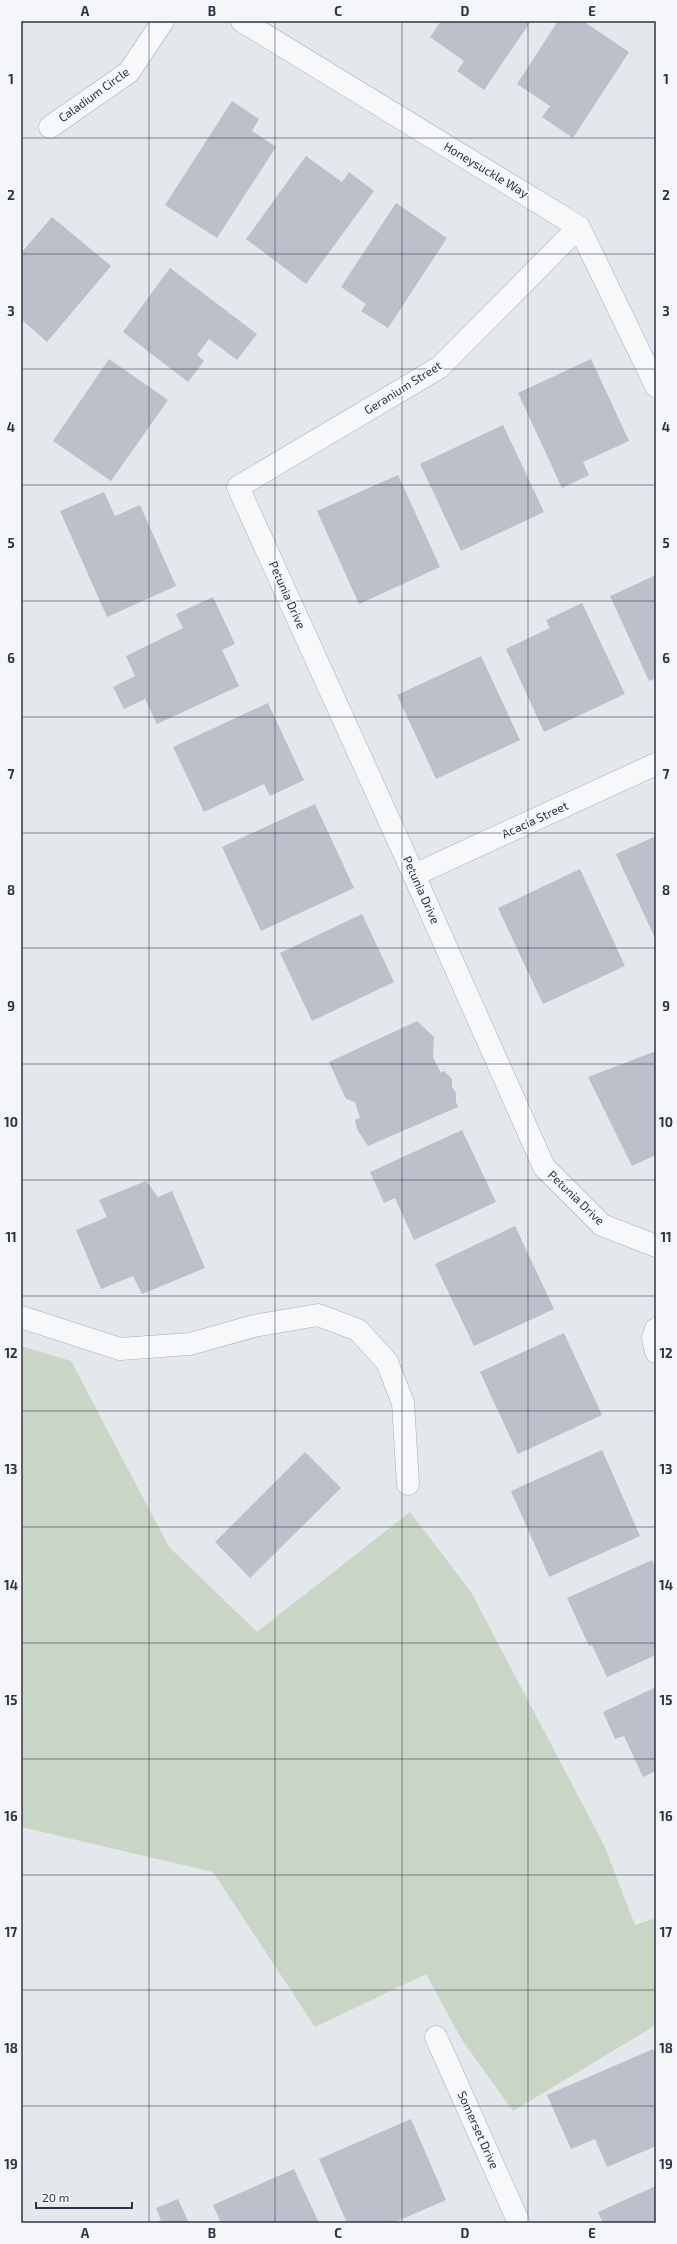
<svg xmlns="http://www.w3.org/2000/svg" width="677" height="2244" font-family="'Exo 2',sans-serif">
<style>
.green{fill:#c9d6c5}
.building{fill:#bbc0ca}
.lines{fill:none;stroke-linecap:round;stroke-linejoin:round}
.minor-casing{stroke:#a9aeb7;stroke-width:23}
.minor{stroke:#f7f8fa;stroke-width:22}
.grid{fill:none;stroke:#2b3445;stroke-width:1;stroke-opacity:0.55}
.labels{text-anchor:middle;stroke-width:3.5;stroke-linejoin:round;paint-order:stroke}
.street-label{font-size:12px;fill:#2b3445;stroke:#f4f6f9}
.neatline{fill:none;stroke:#2b3445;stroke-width:1.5}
.grid-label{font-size:13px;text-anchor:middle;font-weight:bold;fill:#2b3445}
</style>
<rect width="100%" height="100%" fill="#e4e7ec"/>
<polygon class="green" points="21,1346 71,1361 169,1547 257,1632 410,1512 471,1592 604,1845 635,1925 656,1918 656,2025 513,2111 462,2040 426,1974 315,2027 213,1872 21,1827"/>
<g class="building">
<polygon points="441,21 531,21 484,90 457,71 464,61 430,37"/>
<polygon points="558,21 583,21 629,52 573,138 542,117 550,106 517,84"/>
<polygon points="232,101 259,119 252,131 276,147 217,238 165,205"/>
<polygon points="306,156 342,182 349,172 374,191 306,284 246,239"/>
<polygon points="396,203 447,238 388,328 361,311 366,304 341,287"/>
<polygon points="52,217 111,266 47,342 21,319 21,253"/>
<polygon points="170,268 257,334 237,360 209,339 197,355 204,361 188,382 123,332"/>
<polygon points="109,359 168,400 111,481 53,441"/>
<polygon points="591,359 629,441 583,462 589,475 562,488 518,393"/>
<polygon points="503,425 544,512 461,551 420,464"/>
<polygon points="398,475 440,567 359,604 317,511"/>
<polygon points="104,492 115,516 140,505 176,586 107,617 60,511"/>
<polygon points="656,575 656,678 649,681 610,596"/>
<polygon points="213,597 235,644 222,650 239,686 157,724 145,699 124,709 113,687 135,676 126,656 183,628 176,614"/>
<polygon points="582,603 625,694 544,732 506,649 550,628 546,620"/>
<polygon points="481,656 520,740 436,779 397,695"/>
<polygon points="268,703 304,780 270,796 264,784 204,812 173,747"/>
<polygon points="315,804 354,888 261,931 222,847"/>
<polygon points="656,836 656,940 616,854"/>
<polygon points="580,869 625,966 543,1004 498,908"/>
<polygon points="362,914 394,982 312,1021 280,953"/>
<polygon points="417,1021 434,1037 433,1057 441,1073 444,1071 452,1079 452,1087 456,1093 456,1102 458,1107 368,1146 357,1129 355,1120 360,1118 355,1102 346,1099 329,1062"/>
<polygon points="656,1051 656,1155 632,1166 588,1077"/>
<polygon points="462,1130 496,1202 414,1240 395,1198 384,1203 370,1172"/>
<polygon points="146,1181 158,1197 172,1191 205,1268 142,1294 133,1276 101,1289 76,1230 107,1217 99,1200"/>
<polygon points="515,1226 554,1309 474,1346 435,1264"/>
<polygon points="564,1333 602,1415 518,1454 480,1372"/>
<polygon points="602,1450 640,1536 549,1577 511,1491"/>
<polygon points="305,1452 341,1488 250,1578 215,1542"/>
<polygon points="652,1560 656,1568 656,1655 607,1677 592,1645 589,1646 567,1598"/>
<polygon points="656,1687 656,1771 643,1777 624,1736 615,1739 603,1712"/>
<polygon points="653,2049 656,2056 656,2146 607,2167 595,2139 571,2149 547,2095"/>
<polygon points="411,2119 446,2200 393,2223 347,2223 319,2159"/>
<polygon points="294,2169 319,2223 221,2223 213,2205"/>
<polygon points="656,2186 656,2223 603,2223 598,2212"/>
<polygon points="178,2199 189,2223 154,2223 161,2220 156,2208"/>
</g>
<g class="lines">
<g class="minor-casing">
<g id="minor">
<polyline points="242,21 579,227 656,386"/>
<polyline points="50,127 129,72 163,21"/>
<polyline points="579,227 440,367 238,487 414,875 544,1167 602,1225 656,1246"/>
<polyline points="414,875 656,764"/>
<polyline points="21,1317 120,1349 190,1344 254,1326 318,1315 358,1330 387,1362 403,1403 408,1484"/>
<polyline points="656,1329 653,1338 656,1352"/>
<polyline points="436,2037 519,2223"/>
</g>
</g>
<use href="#minor" class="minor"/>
</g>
<path class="grid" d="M149,21V2223M275,21V2223M402,21V2223M528,21V2223M21,138H656M21,254H656M21,369H656M21,485H656M21,601H656M21,717H656M21,833H656M21,948H656M21,1064H656M21,1180H656M21,1296H656M21,1411H656M21,1527H656M21,1643H656M21,1759H656M21,1875H656M21,1990H656M21,2106H656"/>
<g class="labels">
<g class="street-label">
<text transform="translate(94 95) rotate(-36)" y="4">Caladium Circle</text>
<text transform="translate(486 170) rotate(31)" y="4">Honeysuckle Way</text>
<text transform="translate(403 388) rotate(-32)" y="4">Geranium Street</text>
<text transform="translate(287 595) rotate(66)" y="4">Petunia Drive</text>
<text transform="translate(535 820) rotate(-25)" y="4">Acacia Street</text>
<text transform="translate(421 890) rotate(66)" y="4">Petunia Drive</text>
<text transform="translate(576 1198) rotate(44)" y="4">Petunia Drive</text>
<text transform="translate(478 2130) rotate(66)" y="4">Somerset Drive</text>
</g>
</g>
<rect width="677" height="2244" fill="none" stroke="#f4f6f9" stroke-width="44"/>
<path d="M36 2202v6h96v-6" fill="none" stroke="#2b3445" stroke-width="2"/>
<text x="42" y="2202" font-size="12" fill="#2b3445" stroke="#f4f6f9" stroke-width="3" paint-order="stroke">20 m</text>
<rect x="22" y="22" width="633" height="2200" class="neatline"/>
<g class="grid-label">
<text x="85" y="16">A</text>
<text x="212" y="16">B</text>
<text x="338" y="16">C</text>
<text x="465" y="16">D</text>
<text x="592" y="16">E</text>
<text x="11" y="84">1</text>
<text x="666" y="84">1</text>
<text x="11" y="200">2</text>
<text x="666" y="200">2</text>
<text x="11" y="316">3</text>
<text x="666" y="316">3</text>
<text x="11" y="432">4</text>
<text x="666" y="432">4</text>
<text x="11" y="548">5</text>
<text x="666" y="548">5</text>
<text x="11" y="663">6</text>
<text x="666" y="663">6</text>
<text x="11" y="779">7</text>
<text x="666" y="779">7</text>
<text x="11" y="895">8</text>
<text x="666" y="895">8</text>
<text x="11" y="1011">9</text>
<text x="666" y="1011">9</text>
<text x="11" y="1127">10</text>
<text x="666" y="1127">10</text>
<text x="11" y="1242">11</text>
<text x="666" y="1242">11</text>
<text x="11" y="1358">12</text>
<text x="666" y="1358">12</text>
<text x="11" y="1474">13</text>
<text x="666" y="1474">13</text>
<text x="11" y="1590">14</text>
<text x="666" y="1590">14</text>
<text x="11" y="1705">15</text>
<text x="666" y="1705">15</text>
<text x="11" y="1821">16</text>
<text x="666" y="1821">16</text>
<text x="11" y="1937">17</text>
<text x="666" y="1937">17</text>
<text x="11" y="2053">18</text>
<text x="666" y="2053">18</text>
<text x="11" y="2169">19</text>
<text x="666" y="2169">19</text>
<text x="85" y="2238">A</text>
<text x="212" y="2238">B</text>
<text x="338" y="2238">C</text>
<text x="465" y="2238">D</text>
<text x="592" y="2238">E</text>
</g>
</svg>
